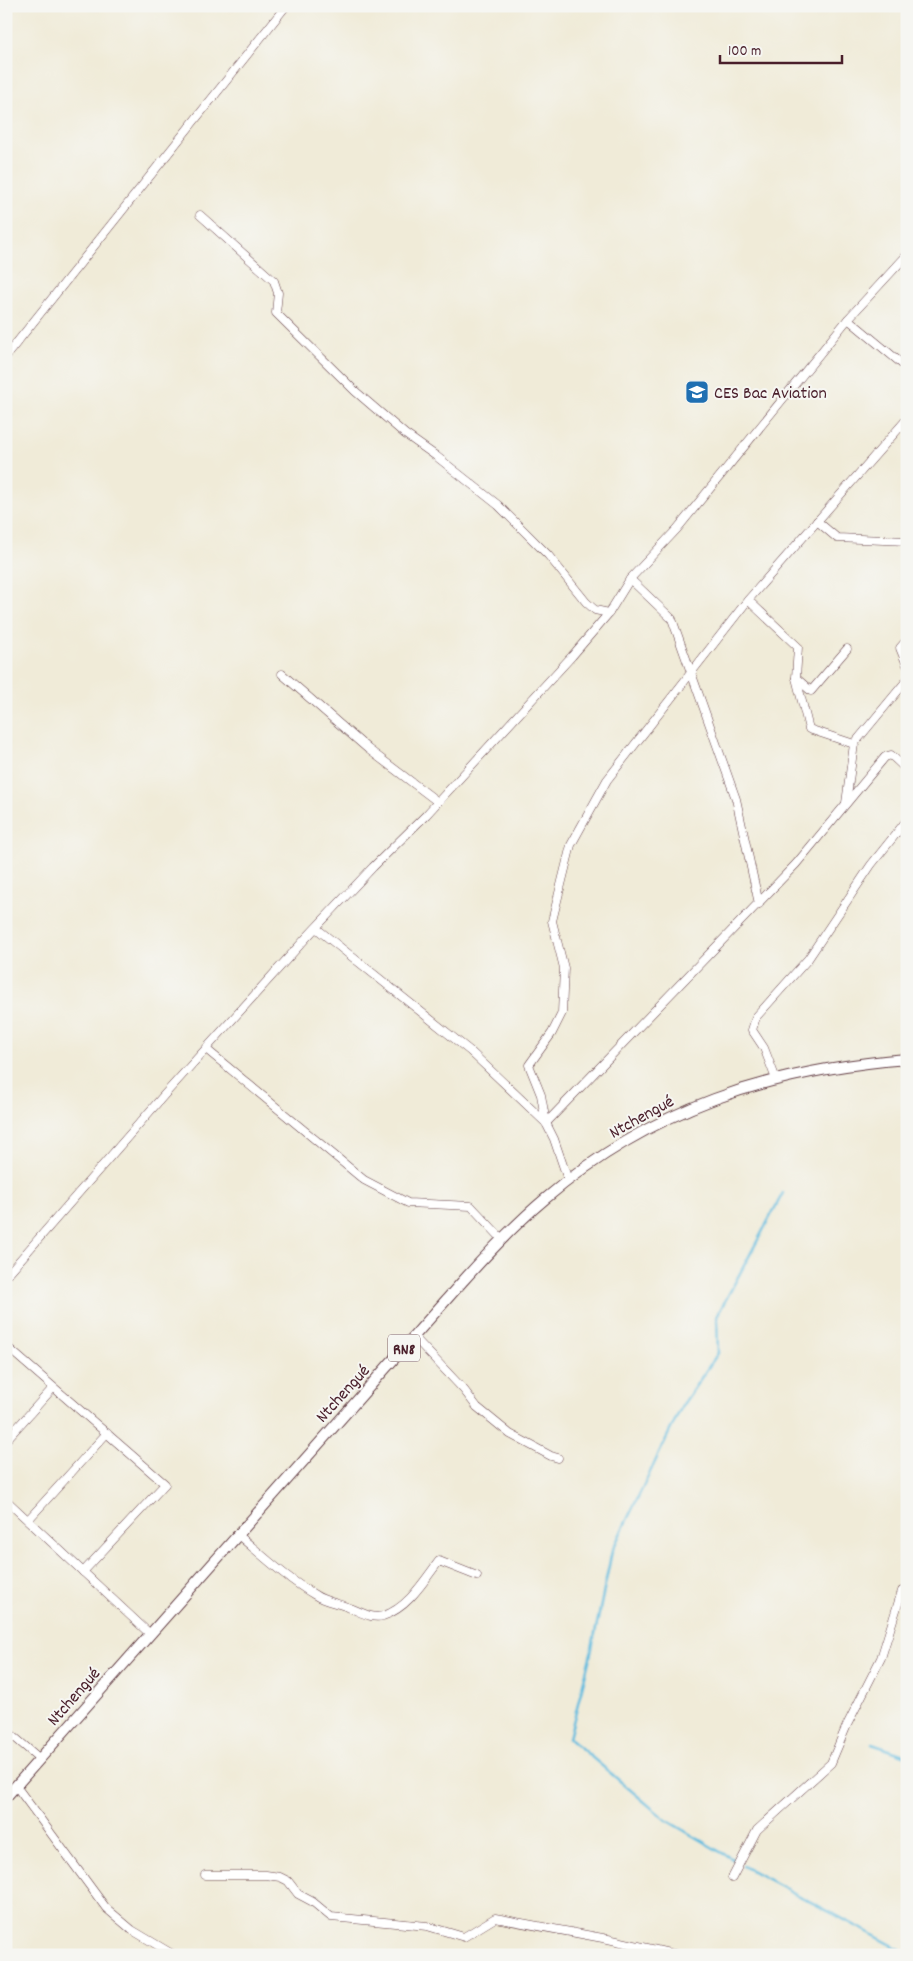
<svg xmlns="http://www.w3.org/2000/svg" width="913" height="1961" font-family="Dekko,sans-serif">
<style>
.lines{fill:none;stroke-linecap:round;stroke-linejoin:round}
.stream{stroke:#61bcdf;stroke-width:2.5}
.minor-casing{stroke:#633e45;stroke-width:9}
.major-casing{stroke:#633e45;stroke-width:12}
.minor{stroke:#fff;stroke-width:8}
.major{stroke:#fff;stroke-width:10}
.labels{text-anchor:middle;stroke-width:4;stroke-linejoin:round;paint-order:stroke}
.shield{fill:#f6f6f2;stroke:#7e6067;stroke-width:1}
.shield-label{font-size:16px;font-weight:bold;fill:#4a1f2b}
.poi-label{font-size:18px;fill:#4a1f2b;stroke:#f6f6f2;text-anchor:start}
.street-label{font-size:18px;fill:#4a1f2b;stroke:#f6f6f2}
</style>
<rect width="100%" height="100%" fill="#f6f6f2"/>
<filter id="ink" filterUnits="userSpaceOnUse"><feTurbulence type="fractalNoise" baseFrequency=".02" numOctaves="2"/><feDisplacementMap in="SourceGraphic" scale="10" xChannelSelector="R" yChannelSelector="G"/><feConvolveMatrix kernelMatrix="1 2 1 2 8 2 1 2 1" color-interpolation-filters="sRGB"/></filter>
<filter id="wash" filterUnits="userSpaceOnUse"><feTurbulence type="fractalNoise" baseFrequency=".0096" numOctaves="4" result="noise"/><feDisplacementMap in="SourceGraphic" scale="20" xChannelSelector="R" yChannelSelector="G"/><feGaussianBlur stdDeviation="1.12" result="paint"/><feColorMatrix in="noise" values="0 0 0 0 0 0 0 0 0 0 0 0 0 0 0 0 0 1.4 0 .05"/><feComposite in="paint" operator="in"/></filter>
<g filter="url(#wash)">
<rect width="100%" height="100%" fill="#f0ebd8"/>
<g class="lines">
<g class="stream">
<polyline points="872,1744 907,1756"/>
<polyline points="734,1860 666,1820 569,1738 591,1653 612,1551 682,1406 718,1353 717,1316 783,1193"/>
<polyline points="743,1866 907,1953"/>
</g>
</g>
</g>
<g filter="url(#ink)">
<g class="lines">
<g class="minor-casing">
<g id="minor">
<polyline points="200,215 274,281 278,293 276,313 355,391 405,434 436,456 498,505 548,555 586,602 595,610 609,613"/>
<polyline points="848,319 907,368"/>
<polyline points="6,356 286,6"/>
<polyline points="817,521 837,538 907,541"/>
<polyline points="630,579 672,619 736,799 759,904"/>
<polyline points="748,600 798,647 796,678 811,691 847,649"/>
<polyline points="907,640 900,648 907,665"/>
<polyline points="282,674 368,749 438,802"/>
<polyline points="796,678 809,729 854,744"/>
<polyline points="846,803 854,744 907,680"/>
<polyline points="316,928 470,1051 546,1123 554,1139 568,1180"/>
<polyline points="206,1049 364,1180 408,1203 471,1206 502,1239"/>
<polyline points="776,1079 764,1048 752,1030 756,1017 808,959 871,865 907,820"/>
<polyline points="546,1123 541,1095 529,1065 552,1033 562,1013 564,968 552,921 571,845 607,780 748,600 907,419"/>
<polyline points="546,1123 796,864 885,757 891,755 907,770"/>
<polyline points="6,1276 165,1094 307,937 373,867 426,815 572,656 609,613 630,579 677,529 848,319 907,255"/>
<polyline points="414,1337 464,1390 477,1407 510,1434 551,1456 558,1458"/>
<polyline points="6,1346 165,1484 83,1572"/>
<polyline points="6,1440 53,1388"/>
<polyline points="6,1500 150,1634"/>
<polyline points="28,1520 107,1433"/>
<path d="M237,1534C262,1555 286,1578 315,1595C325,1602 339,1603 350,1608C361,1612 371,1619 383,1616C408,1608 424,1581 439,1561L477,1576"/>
<polyline points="6,1730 40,1759"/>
<polyline points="16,1786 106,1908 132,1930 174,1955"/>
<polyline points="205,1875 266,1875 280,1877 288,1881 298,1894 313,1902 331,1917 427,1926 464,1937 495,1918 608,1939 678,1955"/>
<polyline points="732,1878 757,1830 831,1763 847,1725 881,1658 902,1591 907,1592"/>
</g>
</g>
<g class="major-casing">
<path id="major" d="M6,1797L462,1282C488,1253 515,1224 545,1199C652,1108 769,1070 907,1059"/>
</g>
<use href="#minor" class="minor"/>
<use href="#major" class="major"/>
</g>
</g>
<defs>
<g id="school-square" transform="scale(1.25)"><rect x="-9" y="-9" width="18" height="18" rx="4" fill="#1f6fb2" stroke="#f6f6f2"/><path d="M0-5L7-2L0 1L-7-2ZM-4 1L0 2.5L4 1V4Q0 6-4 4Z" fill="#fff"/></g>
</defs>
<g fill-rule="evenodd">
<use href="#school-square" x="697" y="392"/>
</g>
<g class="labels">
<rect class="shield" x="388" y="1334.5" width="32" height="27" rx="4"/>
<g class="shield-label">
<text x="404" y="1354">RN8</text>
</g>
<g class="poi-label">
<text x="714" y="398">CES Bac Aviation</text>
</g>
<g class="street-label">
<text transform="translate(641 1116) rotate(-29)" y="6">Ntchengué</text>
<text transform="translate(342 1393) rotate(-48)" y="6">Ntchengué</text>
<text transform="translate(73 1696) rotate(-49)" y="6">Ntchengué</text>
</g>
</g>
<rect width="913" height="1961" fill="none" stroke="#f6f6f2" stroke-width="25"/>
<path d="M720 55v8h122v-8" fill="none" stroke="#4a1f2b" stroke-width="2.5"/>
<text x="728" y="55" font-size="15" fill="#4a1f2b" stroke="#f6f6f2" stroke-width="4" paint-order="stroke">100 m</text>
</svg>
